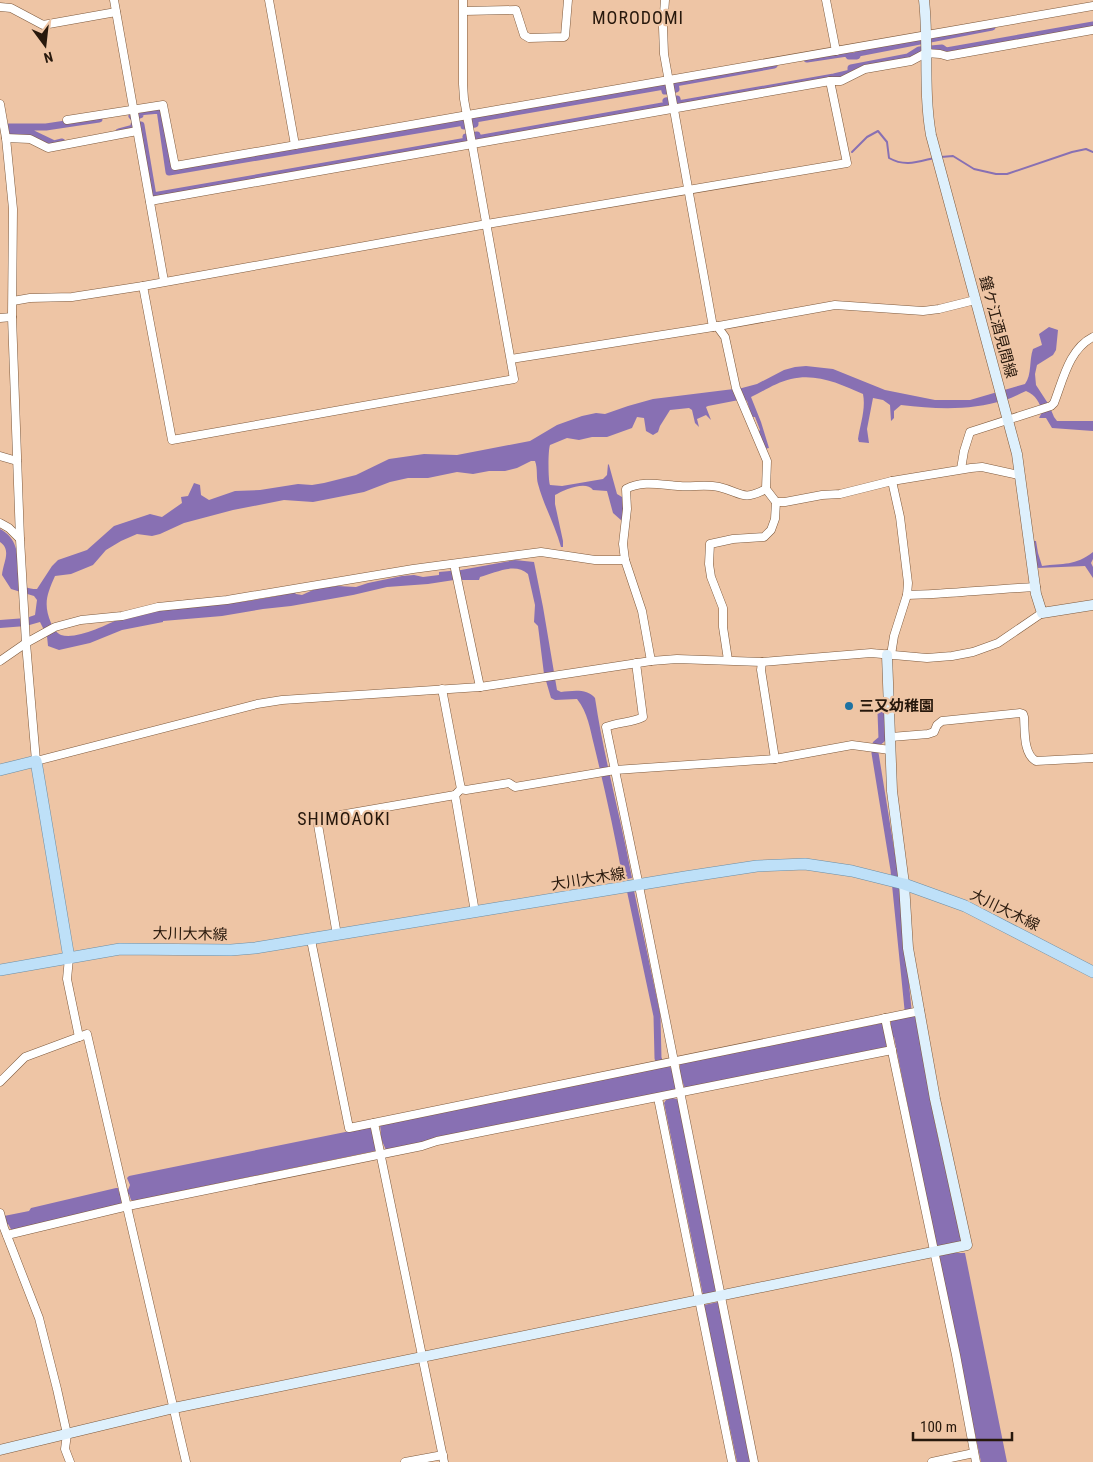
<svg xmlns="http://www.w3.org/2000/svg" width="1093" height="1462" font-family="'Roboto Condensed','Noto Sans JP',sans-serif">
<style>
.water{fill:#8870b3}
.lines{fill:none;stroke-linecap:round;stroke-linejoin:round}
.stream{stroke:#8870b3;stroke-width:2}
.canal{stroke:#8870b3;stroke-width:7}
.street-casing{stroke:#7e5a3d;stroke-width:9}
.secondary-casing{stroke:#7e5a3d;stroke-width:11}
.primary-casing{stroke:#6d8da3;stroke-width:12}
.street{stroke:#fff;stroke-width:8}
.secondary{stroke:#def0fc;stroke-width:10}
.primary{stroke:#bee0f8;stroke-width:11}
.poi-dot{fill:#1e72a2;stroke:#eec5a5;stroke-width:2}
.labels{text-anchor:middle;stroke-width:4.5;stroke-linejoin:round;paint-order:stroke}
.street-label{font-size:15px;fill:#27180c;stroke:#eec5a5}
.poi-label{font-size:15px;font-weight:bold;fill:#27180c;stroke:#eec5a5;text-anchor:start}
.quarter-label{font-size:18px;letter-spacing:1px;fill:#27180c;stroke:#eec5a5}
</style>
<rect width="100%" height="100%" fill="#eec5a5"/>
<g class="water">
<path d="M1049,327L1058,330L1056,350L1053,355L1037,365L1035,374L1036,385L1049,405L1054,417L1057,421H1093V431L1052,428L1046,418H1039L1042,412C1040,403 1036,395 1026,391C1019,394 1012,398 1005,400C970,411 936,409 901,405L894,411V418L891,421L890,405L883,400L873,398L867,429L869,443L859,442L858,439C860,425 866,409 863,394C840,384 817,373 791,379C777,382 764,391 751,397L761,422L769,448L764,449L758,432L760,430L755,417H752L747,401L744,399L708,406L706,407L711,420L706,415L697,419L699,427L695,423L692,410L689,408L670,410L660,426L658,432L653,435L646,431L644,418L637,417L632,428L607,437H592L579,440L567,438L550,445C548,450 548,479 550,485L562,486L603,479L607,475L608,464L609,465L617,494L622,497L624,518L622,521L613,513L607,491L593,490C586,480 564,490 555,495V504L563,541V547H561C555,525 544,506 538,484C536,477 538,469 535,461H531L517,468L505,471H489L473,474L457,472L428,478H408L390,482L364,492L313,502L284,500L233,510L184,523L160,534L152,536L137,534L121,541L106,550L93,565L71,574L55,576C47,594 43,604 51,623C53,627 56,633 61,635C76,640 106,625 119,619C137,612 168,610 187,608C223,604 259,601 294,592L296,594L302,595L315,589L337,586L356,587L368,583L402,576L414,575L423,577L439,575V572L461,570L515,560L534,562L543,607L557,690L561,692C572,691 587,688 595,698C604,759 621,818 632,878L623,880C615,835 605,790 594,745C590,729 588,713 577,699L555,700L551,698L544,674L538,626L534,622L535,605L528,574C515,562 495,573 480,577L479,580H454L428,584L387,587L353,595L291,606L263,609L222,616L163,621V622L122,630L90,643L59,650L48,646L47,636L40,622L26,626L0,628V620L26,618L35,615L37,600L34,596L11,589L2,575C3,563 12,550 0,542V529C35,548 0,589 37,589L52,566L58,560L87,550L114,526L150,514L162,517L182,503L181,497L188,496L194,483L200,485L201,495L209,500L235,491L260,490L298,484L312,485L324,483L356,475L389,459L424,454L457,455L530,441L557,425L582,416L596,413L605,414L628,406L653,399L742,388L757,384L784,370L795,367L806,366L833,369L885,390L935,400H970L1025,384C1032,375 1029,360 1033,349L1042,345L1039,334Z"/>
<path d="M1034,541H1036L1038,553L1042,566C1064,563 1075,566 1093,552V559L1091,563L1093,567V578L1085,566L1037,568Z"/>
<polygon points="915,1015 936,1128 962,1241 953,1244 954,1253 965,1253 1007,1462 981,1462 938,1259 939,1256 948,1254 946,1246 936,1246 894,1037 886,1038 886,1048 685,1089 682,1080 675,1081 675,1091 386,1150 382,1141 375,1143 375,1151 133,1201 131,1200 129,1194 121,1196 122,1204 12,1231 8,1224 2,1225 4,1216 29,1211 31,1208 116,1188 118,1188 119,1192 128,1190 130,1185 127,1178 129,1176 370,1127 373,1135 381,1134 380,1125 670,1066 673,1074 680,1073 680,1064 882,1023 891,1030 891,1021"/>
<polygon points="672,1098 677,1099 678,1101 718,1291 703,1295 664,1103 666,1100"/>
<polygon points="718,1302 752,1462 737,1462 704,1305"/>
</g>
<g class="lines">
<g class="stream">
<path d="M852,152L867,137L878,131L887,142L889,158C905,167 917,162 934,158"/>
<polyline points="941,157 953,156 974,169 996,174 1007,174 1072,152 1086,149 1093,152"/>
</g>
<g class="canal">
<polyline points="807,59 847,53 849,56 857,56 858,53 992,27"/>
<polyline points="132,116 133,117 140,115 138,112 160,110 169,172 464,122 464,126 475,124 475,119 664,86 665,91 676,89 675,83 774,65"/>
<polyline points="119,132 134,128 134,125 141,125 153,196 467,141 466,137 477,135 477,139 668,105 666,101 677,99 678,104 834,77 851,73 851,68 908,57 919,50 942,48 946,51 952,50 1093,25"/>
<polyline points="62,142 54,144 31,133 7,133 6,127 46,127 99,119"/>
<polyline points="881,712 882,739 876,744 875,753 894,870 909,1019"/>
<polyline points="629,884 657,1016 658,1058 662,1069"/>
</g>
<g class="street-casing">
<g id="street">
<polyline points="114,0 164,281"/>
<polyline points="269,0 295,145"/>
<polyline points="665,0 663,27 664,54 713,327"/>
<polyline points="826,0 836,51"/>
<polyline points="0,7 11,8 43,25 116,12"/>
<polyline points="464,11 516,10 524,35 529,38 564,37 565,36 568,0"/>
<polyline points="0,104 6,138 13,209 12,317 20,539 26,643 36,761 257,704 282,700 480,687 651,661 677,659 762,662 871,653 927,658 952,656 973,652 998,643 1042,613"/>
<polyline points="67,120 163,105 175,166 1093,6"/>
<polyline points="6,138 30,139 48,148 137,131"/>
<polyline points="150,201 830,81 841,81 865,69 911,61 926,53 940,54 947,56 1093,30"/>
<polyline points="143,286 172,440 514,379 464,99 463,84 463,0"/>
<polyline points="13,301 30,298 72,297 143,286 487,224 847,163 830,81"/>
<polyline points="0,318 12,317"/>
<polyline points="717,326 725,337 736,388 767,461 766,489 776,502 775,519 771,530 764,537 733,539 710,544 709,564 711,577 723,608 723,627 728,660"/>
<polyline points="511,359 713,327 835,305 923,311 939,309 975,300"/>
<polyline points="0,456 17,461"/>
<path d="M961,469L964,451L970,432L1051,406L1054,403C1063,380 1069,349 1093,337"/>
<polyline points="776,502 785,502 822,495 840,494 892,481 971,468 982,467 1019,475"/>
<polyline points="0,523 9,528 20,539"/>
<polyline points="454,564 480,687"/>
<path d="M907,595C950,594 992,589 1036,587"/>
<polyline points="891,655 894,636 907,595 908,583 900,517 892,481"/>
<polyline points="0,661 26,643 55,627 81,620 122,616 158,607 227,600 413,569 541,552 595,560 625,560"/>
<path d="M651,661L642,611L625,560L623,544L627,509L626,489C642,480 662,485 680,486C693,487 706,484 719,487C741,492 742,502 766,489"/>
<polyline points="762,662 761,670 775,759"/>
<path d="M636,663L643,717C632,723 618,722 606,727L639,886L754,1462"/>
<polyline points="442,689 461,789"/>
<path d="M891,737L928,734L934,732L937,725L942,721L1020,713L1023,714L1024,717C1025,730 1023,754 1036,761L1093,758"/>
<polyline points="461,789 466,790 509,783 515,787 615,770 775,759 852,745 890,750"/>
<polyline points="455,795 475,912"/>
<polyline points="337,935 317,819 455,795 461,789"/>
<polyline points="311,940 349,1128 920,1011"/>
<polyline points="69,958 67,979 79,1037"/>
<polyline points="885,1018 956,1355 976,1462"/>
<polyline points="0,1082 25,1057 87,1034 186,1462"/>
<polyline points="658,1098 732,1462"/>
<polyline points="374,1123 444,1462"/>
<polyline points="0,1213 4,1228 39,1318 57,1389 67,1434 65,1449 70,1462"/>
<polyline points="7,1235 128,1206 422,1146 437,1141 892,1050"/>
<polyline points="405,1462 443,1455"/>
<polyline points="932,1462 974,1453"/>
</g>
</g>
<g class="secondary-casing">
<g id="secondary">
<path d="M924,0C929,45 923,90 931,135L1017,454L1036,594L1042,613L1093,605"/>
<polyline points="0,1450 174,1408 967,1245 935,1099 908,948 904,884 892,791 887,655"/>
</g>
</g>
<g class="primary-casing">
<g id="primary">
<polyline points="0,770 36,761 69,958"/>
<polyline points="0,970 120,949 231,950 255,948 685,877 757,866 805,864 852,871 904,884 965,906 1093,972"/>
</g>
</g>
<use href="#street" class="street"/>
<use href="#secondary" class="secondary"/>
<use href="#primary" class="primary"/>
</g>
<circle class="poi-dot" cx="849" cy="706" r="5"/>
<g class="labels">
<g class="street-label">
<text transform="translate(998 327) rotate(75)" y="5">鐘ケ江酒見間線</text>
<text transform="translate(588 879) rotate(-9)" y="5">大川大木線</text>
<text transform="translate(1005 910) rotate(26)" y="5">大川大木線</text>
<text transform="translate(190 934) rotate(1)" y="5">大川大木線</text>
</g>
<g class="poi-label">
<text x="859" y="711">三又幼稚園</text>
</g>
<g class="quarter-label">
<text x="638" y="24">MORODOMI</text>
<text x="344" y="825">SHIMOAOKI</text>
</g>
</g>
<g transform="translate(45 45) rotate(165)" stroke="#eec5a5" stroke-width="4" paint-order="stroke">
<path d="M0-4L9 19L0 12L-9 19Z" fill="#27180c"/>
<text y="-8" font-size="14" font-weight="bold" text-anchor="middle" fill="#27180c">N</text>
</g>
<path d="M913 1432v8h99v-8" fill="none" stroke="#27180c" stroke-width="2.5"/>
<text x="920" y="1432" font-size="15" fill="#27180c" stroke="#eec5a5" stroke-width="4" paint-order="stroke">100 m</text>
</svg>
